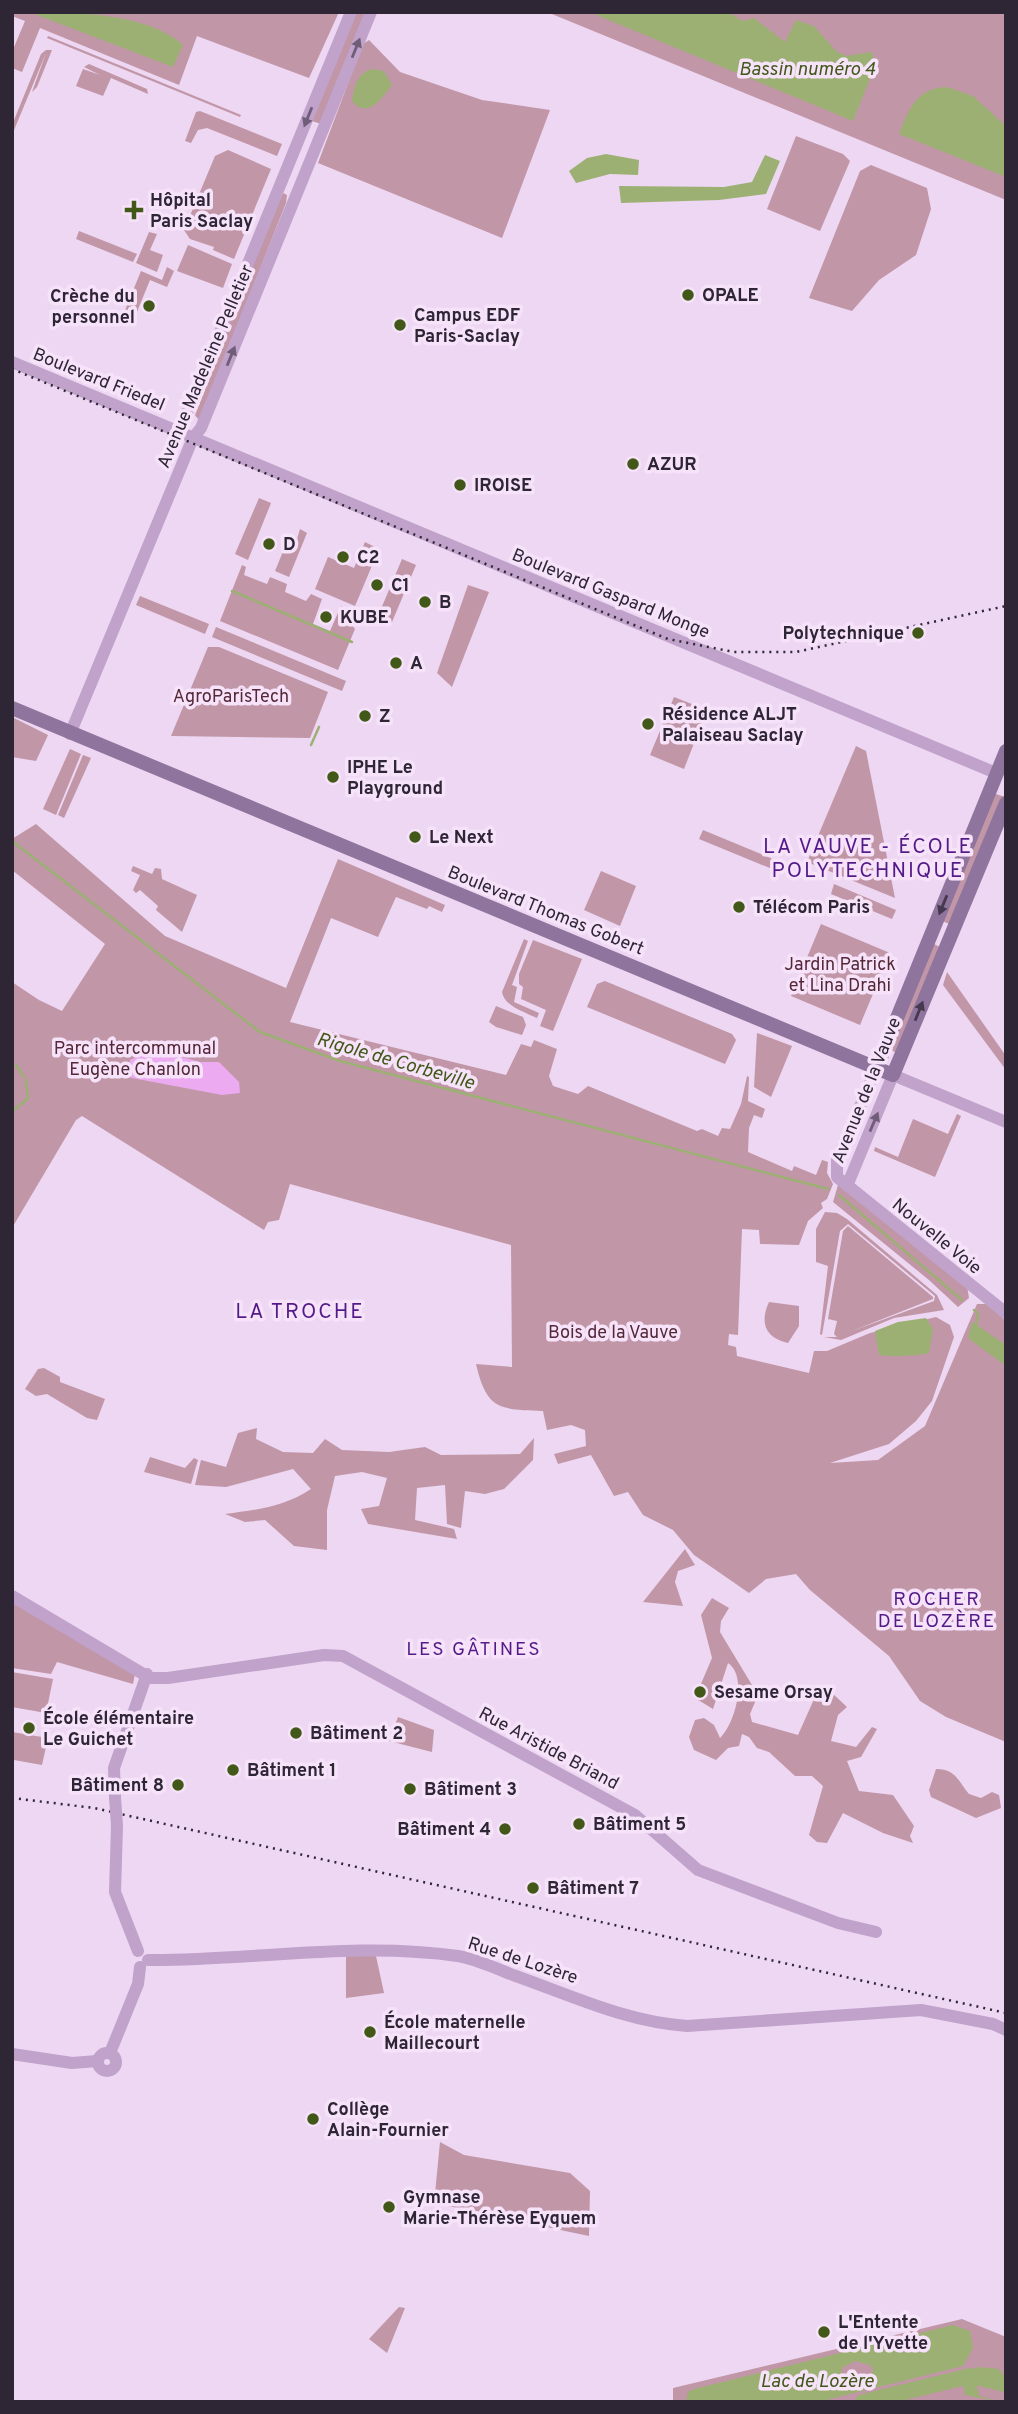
<svg xmlns="http://www.w3.org/2000/svg" width="1018" height="2414" font-family="Overpass,sans-serif">
<style>
.green{fill:#c196a7}
.sand{fill:#ecaaf0}
.water{fill:#9db074;fill-rule:evenodd}
.lines{fill:none;stroke-linecap:round;stroke-linejoin:round}
.stream{stroke:#9db074;stroke-width:2.5}
.river{stroke:#9db074;stroke-width:16}
.tertiary{stroke:#c0a2ca;stroke-width:12}
.secondary{stroke:#8f749e;stroke-width:14}
.rail{stroke:#2e2535;stroke-width:2.5;stroke-dasharray:2 5;stroke-linecap:butt}
.tertiary-bridge{stroke:#c0a2ca;stroke-width:12}
.oneway{fill:#705d78}
.oneway2{fill:#46394f}
.poi-dot{fill:#425819;stroke:#f6e3fa;stroke-width:2.5}
.labels{text-anchor:middle;stroke-width:7;stroke-linejoin:round;paint-order:stroke}
.poi-label{font-size:18px;font-weight:bold;fill:#2e2535;stroke:#f6e3fa;text-anchor:start}
.street-label{font-size:18px;fill:#2e2535;stroke:#f6e3fa}
.park-label{font-size:18px;fill:#542837;stroke:#f6e3fa}
.water-label{font-size:19px;font-style:italic;fill:#425819;stroke:#f6e3fa}
.neighbourhood-label{font-size:19px;letter-spacing:2px;fill:#531a88;stroke:#f6e3fa}
.quarter-label{font-size:21px;letter-spacing:2px;fill:#531a88;stroke:#f6e3fa}
</style>
<rect width="100%" height="100%" fill="#edd7f2"/>
<g class="green">
<polygon points="12,12 339,12 309,78 197,36 179,85 40,28 22,72 12,68 12,52 25,21 12,16"/>
<polygon points="356,12 367,12 321,124 312,121"/>
<polygon points="547,12 1006,12 1006,200"/>
<polygon points="48,36 241,115 240,117 47,38"/>
<polygon points="369,40 400,72 482,100 550,110 502,238 318,163 363,44"/>
<polygon points="46,50 52,50 50,55 37,87 32,92 46,53 12,135 12,125 41,54"/>
<polygon points="89,64 147,89 148,94 111,78 103,96 76,86 83,69 100,75 84,67"/>
<polygon points="200,111 282,144 277,156 207,128 198,130 191,143 185,141 196,112"/>
<polygon points="796,136 843,154 850,161 820,231 767,209"/>
<polygon points="228,150 271,169 234,259 213,250 214,247 190,239 184,230 215,156"/>
<polygon points="871,165 927,188 931,209 916,255 879,280 852,311 809,298 860,171"/>
<polygon points="283,193 287,195 286,203 202,416 198,419 195,415 217,360 221,341"/>
<polygon points="79,231 137,254 133,262 76,239"/>
<polygon points="149,232 157,234 150,250 163,255 157,272 136,263"/>
<polygon points="188,245 232,264 223,288 177,271"/>
<polygon points="167,267 174,271 167,287 150,280 132,324 121,320 141,271 162,280"/>
<polygon points="259,498 271,503 248,560 235,554"/>
<polygon points="300,529 307,533 289,577 275,571 289,537 297,539"/>
<polygon points="365,542 379,549 355,606 315,589 328,557 354,568"/>
<polygon points="402,559 416,565 392,622 378,616"/>
<polygon points="242,565 246,567 244,575 267,584 270,577 287,584 285,592 306,601 311,594 322,599 313,624 330,631 341,606 353,611 349,621 355,629 338,670 220,621"/>
<polygon points="468,585 489,592 452,687 437,673"/>
<polygon points="140,596 209,624 205,634 136,605"/>
<polygon points="216,627 346,681 342,691 212,637"/>
<polygon points="208,647 219,647 328,692 310,738 171,736"/>
<polygon points="674,697 707,710 684,769 650,755"/>
<polygon points="12,717 48,735 36,761 12,757"/>
<polygon points="856,746 866,751 895,898 807,862"/>
<polygon points="70,749 81,754 56,815 43,809"/>
<polygon points="83,755 91,758 64,818 58,815"/>
<polygon points="993,793 1005,797 952,925 942,921"/>
<path d="M36,824L165,936L286,988L338,859L445,905L442,912L429,906L427,909L396,897L378,937L331,918L290,1022L506,1075L521,1044L531,1047L534,1040L557,1049L549,1076L553,1086L578,1094L588,1086L697,1131L702,1129L718,1136L722,1128L730,1129L741,1104L747,1076L749,1077L748,1101L765,1109L762,1118L754,1115L749,1128L748,1152L792,1171L794,1166L816,1175L822,1160L828,1162L827,1173L833,1184L827,1199L821,1203L823,1208L808,1221L799,1245L760,1244L759,1230L742,1229L738,1335L729,1334L728,1345L736,1347L737,1356L809,1373L814,1351H827L870,1333L936,1317L950,1325L954,1337L932,1401L916,1421L889,1444L830,1463L878,1460L925,1426L977,1304H987L1006,1321V1742L946,1717L920,1701L889,1656L810,1590L796,1574L766,1579L749,1593L694,1555L673,1530L643,1515L628,1492L614,1496L591,1455L558,1464L554,1454L586,1446L585,1430L571,1425L547,1430L543,1411C500,1409 487,1411 476,1364L512,1367L511,1245L290,1184L279,1220L268,1222L264,1230L82,1116L76,1120L12,1228V982L39,1000L62,1011L105,944L12,870V839Z"/>
<polygon points="703,830 780,862 777,871 699,839"/>
<polygon points="133,866 152,874 155,868 161,869 162,879 197,895 182,932 156,910 158,906 140,890 136,893 133,890 140,875 131,871"/>
<polygon points="601,871 636,886 620,926 584,910"/>
<polygon points="834,884 896,910 892,919 831,894"/>
<polygon points="821,924 890,953 860,1025 791,996"/>
<path d="M524,939L528,941L512,985L517,987L514,1002L539,1013L537,1018C521,1011 504,1005 502,992Z"/>
<polygon points="533,940 582,959 553,1031 540,1026 546,1010 521,999 523,987 519,984 519,974"/>
<polygon points="932,943 942,948 899,1054 889,1049"/>
<polygon points="947,972 1006,1056 1006,1070 943,985"/>
<polygon points="605,981 732,1034 736,1040 725,1064 587,1007 597,984"/>
<polygon points="496,1006 523,1017 526,1025 522,1035 496,1027 489,1022"/>
<polygon points="757,1033 792,1046 771,1097 754,1087"/>
<polygon points="957,1114 961,1116 935,1177 874,1151 875,1147 898,1157 913,1119 948,1134"/>
<polygon points="838,1185 967,1286 969,1298 958,1307 929,1280 833,1202"/>
<polygon points="825,1212 837,1213 847,1219 937,1295 944,1310 894,1318 841,1340 824,1337 837,1337 834,1334 837,1321 828,1319 843,1231 848,1226 933,1297 933,1299 852,1331 934,1301 935,1296 848,1224 840,1231 822,1335 820,1334 828,1266 816,1262 816,1229"/>
<path d="M769,1302L799,1306V1326L788,1343C766,1338 759,1324 769,1302Z"/>
<polygon points="44,1368 60,1377 60,1382 105,1399 97,1420 87,1418 47,1394 36,1396 25,1389 38,1369"/>
<path d="M257,1428L256,1439L283,1452L313,1453L325,1439L342,1450L389,1452L425,1447L441,1455L520,1454L534,1438L533,1460L504,1489L485,1494L465,1491L461,1528L447,1524L445,1485L417,1488L415,1520L454,1529L457,1539L368,1524L361,1509L379,1506L387,1478L362,1472L335,1476L327,1510V1550L294,1546L265,1520L245,1522L225,1514C256,1510 284,1507 311,1489L293,1469L226,1487L195,1485L201,1460L226,1467L238,1433Z"/>
<polygon points="150,1457 185,1468 194,1458 198,1460 191,1484 144,1472"/>
<polygon points="685,1549 695,1565 678,1571 675,1582 683,1606 643,1602"/>
<path d="M712,1598L729,1608L721,1621L720,1632L758,1695L750,1714L752,1722L798,1735L815,1697L832,1693L847,1707L838,1715L831,1741L856,1747L872,1727L877,1729L861,1757L847,1761L859,1791L893,1795L914,1826L910,1836L913,1843L883,1833L843,1813L827,1843L817,1842L809,1835L823,1786L812,1776H795L769,1752L757,1748L749,1737L742,1734L739,1746L728,1748L716,1760L694,1750L689,1737L695,1720L704,1718L714,1725L720,1738C735,1724 748,1676 728,1663L713,1709L695,1698L712,1658L701,1615Z"/>
<polygon points="12,1602 135,1674 133,1684 57,1662 51,1674 12,1668"/>
<polygon points="12,1672 53,1679 46,1713 12,1707"/>
<polygon points="398,1717 434,1730 432,1752 389,1741"/>
<polygon points="12,1732 48,1738 42,1765 14,1760"/>
<path d="M936,1769C956,1769 958,1781 969,1794L981,1798L992,1792L999,1795L1001,1808L976,1818L931,1797L929,1790Z"/>
<polygon points="346,1956 376,1956 384,1993 346,1998"/>
<path d="M440,2142L464,2155L570,2173L590,2191L589,2236C537,2226 487,2211 434,2204Z"/>
<polygon points="399,2307 405,2308 387,2353 369,2339"/>
<polygon points="962,2319 1006,2337 1006,2402 673,2402 673,2388"/>
</g>
<polygon class="sand" points="153,1049 200,1062 219,1062 239,1082 240,1093 222,1095 132,1078 128,1073 130,1060"/>
<g class="water">
<path d="M29,12C74,12 148,13 183,45L173,67Z"/>
<polygon points="589,12 727,12 743,21 754,18 785,42 796,20 814,26 836,51 846,56 872,52 875,66 853,121"/>
<path d="M371,69L384,71L392,85C382,98 368,120 352,101C354,88 357,74 371,69Z"/>
<path d="M947,87L973,96L1006,126V177L899,134C909,108 917,88 947,87Z"/>
<polygon points="606,154 639,160 638,175 610,174 576,183 569,171 587,158"/>
<polygon points="765,155 780,161 766,194 719,200 621,203 619,186 724,187 752,182"/>
<path d="M926,1318L933,1329L929,1353C918,1356 890,1357 879,1355L875,1331L898,1322Z"/>
<polygon points="972,1322 1006,1345 1006,1366 968,1338"/>
<path d="M953,2325L970,2331L973,2348L963,2366L818,2402H686L688,2392L694,2389ZM855,2361L870,2365L873,2369L870,2379C861,2385 849,2388 841,2380L842,2368Z"/>
<polygon points="978,2367 999,2369 1006,2378 1005,2393 976,2382 979,2396 1000,2402 965,2395 963,2384 956,2386 946,2380"/>
</g>
<g class="lines">
<g class="stream">
<polyline points="232,591 352,642"/>
<polyline points="311,745 319,727"/>
<polyline points="12,841 260,1032 340,1061 828,1189"/>
<polyline points="16,1065 24,1077"/>
<polyline points="12,1112 28,1098 26,1080"/>
<polyline points="839,1195 962,1300"/>
<polyline points="974,1310 978,1313 976,1325"/>
</g>
<polyline class="river" points="863,2402 970,2376 1006,2384"/>
<g class="tertiary">
<polyline points="12,362 996,773"/>
<polyline points="179,432 351,12"/>
<polyline points="70,734 193,438 201,428 371,12"/>
<polyline points="877,1067 837,1160 837,1177 1006,1313"/>
<polyline points="847,1186 893,1075 1006,1122"/>
<polyline points="12,1596 150,1678 168,1678 324,1655 343,1656 635,1815 698,1870 838,1923 876,1932"/>
<polyline points="115,1797 114,1768 147,1674"/>
<polyline points="117,1826 115,1892 138,1951"/>
<path d="M148,1960C251,1961 355,1941 458,1956C476,1959 495,1968 513,1975C570,1995 626,2022 687,2026L921,2010L993,2024L1006,2030"/>
<circle cx="107" cy="2062" r="9"/>
<polyline points="110,2053 138,1984 140,1967"/>
<polyline points="12,2054 72,2063 97,2061"/>
</g>
<g class="secondary">
<polyline points="12,708 893,1075 1006,803"/>
<polyline points="877,1067 1006,751"/>
</g>
<g class="rail">
<polyline points="12,369 668,639 734,652 796,652 1006,606"/>
<polyline points="12,1798 94,1808 1006,2013"/>
</g>
<polyline class="tertiary-bridge" points="115,1797 117,1826"/>
</g>
<defs><path id="oneway-solid" d="M-6-.8H1V-3.2L6.5 0L1 3.2V.8H-6Z" transform="scale(1.75)"/></defs>
<g class="oneway">
<use href="#oneway-solid" transform="translate(356 48) rotate(-68)"/>
<use href="#oneway-solid" transform="translate(308 117) rotate(112)"/>
<use href="#oneway-solid" transform="translate(231 356) rotate(-68)"/>
<use href="#oneway-solid" transform="translate(874 1122) rotate(-67)"/>
</g>
<g class="oneway2">
<use href="#oneway-solid" transform="translate(943 905) rotate(112)"/>
<use href="#oneway-solid" transform="translate(919 1011) rotate(-68)"/>
</g>
<g class="poi-dot">
<path d="M130.5 199.5h7v7h7v7h-7v7h-7v-7h-7v-7h7z"/>
<circle cx="688" cy="295" r="7"/>
<circle cx="149" cy="306" r="7"/>
<circle cx="400" cy="325" r="7"/>
<circle cx="633" cy="464" r="7"/>
<circle cx="460" cy="485" r="7"/>
<circle cx="269" cy="544" r="7"/>
<circle cx="343" cy="557" r="7"/>
<circle cx="377" cy="585" r="7"/>
<circle cx="425" cy="602" r="7"/>
<circle cx="326" cy="617" r="7"/>
<circle cx="918" cy="633" r="7"/>
<circle cx="396" cy="663" r="7"/>
<circle cx="365" cy="716" r="7"/>
<circle cx="648" cy="724" r="7"/>
<circle cx="333" cy="777" r="7"/>
<circle cx="415" cy="837" r="7"/>
<circle cx="739" cy="907" r="7"/>
<circle cx="700" cy="1692" r="7"/>
<circle cx="29" cy="1728" r="7"/>
<circle cx="296" cy="1733" r="7"/>
<circle cx="233" cy="1770" r="7"/>
<circle cx="178" cy="1785" r="7"/>
<circle cx="410" cy="1789" r="7"/>
<circle cx="579" cy="1824" r="7"/>
<circle cx="505" cy="1829" r="7"/>
<circle cx="533" cy="1888" r="7"/>
<circle cx="370" cy="2032" r="7"/>
<circle cx="313" cy="2119" r="7"/>
<circle cx="389" cy="2207" r="7"/>
<circle cx="824" cy="2332" r="7"/>
</g>
<g class="labels">
<g class="poi-label">
<text x="150" y="206">Hôpital<tspan x="150" dy="21">Paris Saclay</tspan></text>
<text x="702" y="301">OPALE</text>
<text x="135" y="302" text-anchor="end">Crèche du<tspan x="135" dy="21">personnel</tspan></text>
<text x="414" y="321">Campus EDF<tspan x="414" dy="21">Paris-Saclay</tspan></text>
<text x="647" y="470">AZUR</text>
<text x="474" y="491">IROISE</text>
<text x="283" y="550">D</text>
<text x="357" y="563">C2</text>
<text x="391" y="591">C1</text>
<text x="439" y="608">B</text>
<text x="340" y="623">KUBE</text>
<text x="904" y="639" text-anchor="end">Polytechnique</text>
<text x="410" y="669">A</text>
<text x="662" y="720">Résidence ALJT<tspan x="662" dy="21">Palaiseau Saclay</tspan></text>
<text x="379" y="722">Z</text>
<text x="347" y="773">IPHE Le<tspan x="347" dy="21">Playground</tspan></text>
<text x="429" y="843">Le Next</text>
<text x="753" y="913">Télécom Paris</text>
<text x="714" y="1698">Sesame Orsay</text>
<text x="43" y="1724">École élémentaire<tspan x="43" dy="21">Le Guichet</tspan></text>
<text x="310" y="1739">Bâtiment 2</text>
<text x="247" y="1776">Bâtiment 1</text>
<text x="164" y="1791" text-anchor="end">Bâtiment 8</text>
<text x="424" y="1795">Bâtiment 3</text>
<text x="593" y="1830">Bâtiment 5</text>
<text x="491" y="1835" text-anchor="end">Bâtiment 4</text>
<text x="547" y="1894">Bâtiment 7</text>
<text x="384" y="2028">École maternelle<tspan x="384" dy="21">Maillecourt</tspan></text>
<text x="327" y="2115">Collège<tspan x="327" dy="21">Alain-Fournier</tspan></text>
<text x="403" y="2203">Gymnase<tspan x="403" dy="21">Marie-Thérèse Eyquem</tspan></text>
<text x="838" y="2328">L'Entente<tspan x="838" dy="21">de l'Yvette</tspan></text>
</g>
<g class="street-label">
<text transform="translate(205 366) rotate(-67)" y="6">Avenue Madeleine Pelletier</text>
<text transform="translate(99 379) rotate(22)" y="6">Boulevard Friedel</text>
<text transform="translate(611 593) rotate(22)" y="6">Boulevard Gaspard Monge</text>
<text transform="translate(546 910) rotate(22)" y="6">Boulevard Thomas Gobert</text>
<text transform="translate(866 1090) rotate(-68)" y="6">Avenue de la Vauve</text>
<text transform="translate(937 1236) rotate(39)" y="6">Nouvelle Voie</text>
<text transform="translate(549 1748) rotate(28)" y="6">Rue Aristide Briand</text>
<text transform="translate(523 1960) rotate(18)" y="6">Rue de Lozère</text>
</g>
<g class="park-label">
<text x="231" y="702">AgroParisTech</text>
<text x="840" y="970">Jardin Patrick<tspan x="840" dy="21">et Lina Drahi</tspan></text>
<text x="135" y="1054">Parc intercommunal<tspan x="135" dy="21">Eugène Chanlon</tspan></text>
<text x="613" y="1338">Bois de la Vauve</text>
</g>
<g class="water-label">
<text x="807" y="75">Bassin numéro 4</text>
<text transform="translate(396 1060) rotate(16)" y="7">Rigole de Corbeville</text>
<text x="817" y="2387">Lac de Lozère</text>
</g>
<g class="neighbourhood-label">
<text x="937" y="1605">ROCHER<tspan x="937" dy="22">DE LOZÈRE</tspan></text>
<text x="474" y="1655">LES GÂTINES</text>
</g>
<g class="quarter-label">
<text x="868" y="853">LA VAUVE - ÉCOLE<tspan x="868" dy="24">POLYTECHNIQUE</tspan></text>
<text x="300" y="1318">LA TROCHE</text>
</g>
</g>
<rect width="1018" height="2414" fill="none" stroke="#2e2535" stroke-width="28"/>
</svg>
